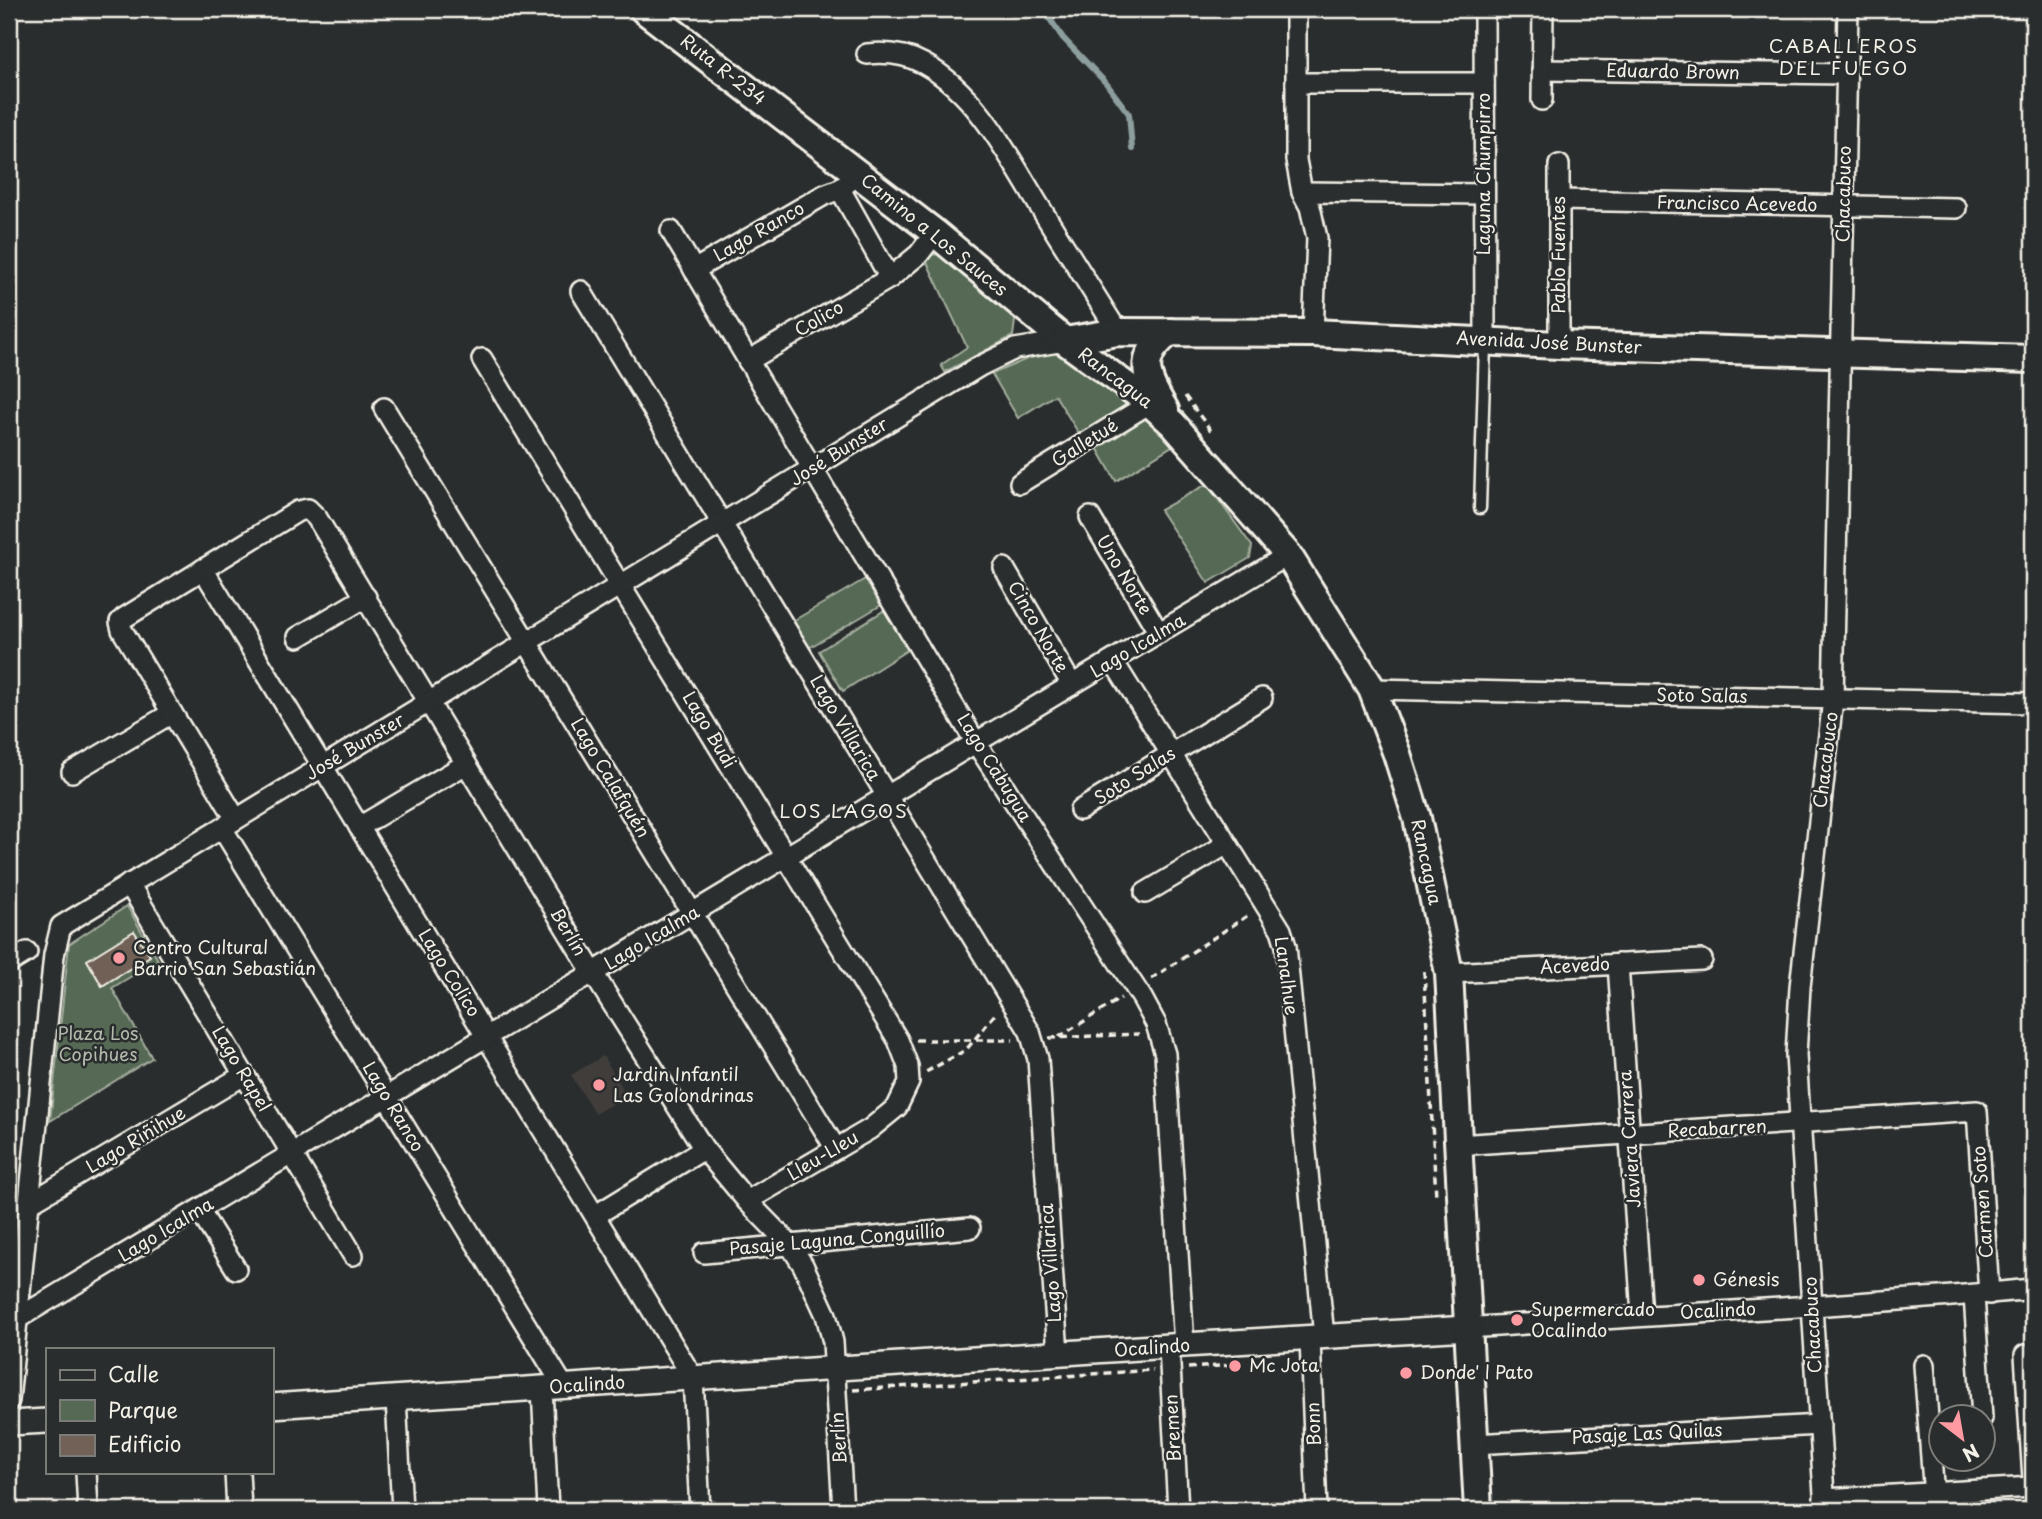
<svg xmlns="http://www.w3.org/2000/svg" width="2042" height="1519" font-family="'Playpen Sans',sans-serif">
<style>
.built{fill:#3f3d3a}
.green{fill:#556954;stroke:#a4ad9e;stroke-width:2}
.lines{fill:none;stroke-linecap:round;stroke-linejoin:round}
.stream{stroke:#8d9e9e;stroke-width:6}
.building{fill:#716157;stroke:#f4f1e8;stroke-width:2}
.service-casing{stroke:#f4f1e8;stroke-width:15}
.minor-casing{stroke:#f4f1e8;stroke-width:24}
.tertiary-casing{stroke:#f4f1e8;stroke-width:28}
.secondary-casing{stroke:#f4f1e8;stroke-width:32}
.path{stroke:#f4f1e8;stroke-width:3.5;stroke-dasharray:7 5;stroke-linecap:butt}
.service{stroke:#2a2d2e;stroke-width:10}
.minor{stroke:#2a2d2e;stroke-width:19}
.tertiary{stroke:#2a2d2e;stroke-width:23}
.secondary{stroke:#2a2d2e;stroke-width:26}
.poi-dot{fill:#ff9aa2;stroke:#2a2d2e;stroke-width:2.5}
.labels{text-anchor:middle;stroke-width:5;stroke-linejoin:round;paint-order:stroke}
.street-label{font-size:18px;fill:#f4f1e8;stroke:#2a2d2e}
.poi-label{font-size:18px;fill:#f4f1e8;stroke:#2a2d2e;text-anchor:start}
.park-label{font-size:18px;fill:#b4bbad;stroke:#2a2d2e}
.neighbourhood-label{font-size:19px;letter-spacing:2px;fill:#f4f1e8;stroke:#2a2d2e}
</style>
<rect width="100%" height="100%" fill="#2a2d2e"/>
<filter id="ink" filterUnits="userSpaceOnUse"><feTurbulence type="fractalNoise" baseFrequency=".0143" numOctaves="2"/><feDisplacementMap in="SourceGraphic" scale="14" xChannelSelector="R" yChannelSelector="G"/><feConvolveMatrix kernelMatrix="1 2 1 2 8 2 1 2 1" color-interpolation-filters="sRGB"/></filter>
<g filter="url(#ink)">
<polygon class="built" points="603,1056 627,1095 595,1114 571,1075"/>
<g class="green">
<polygon points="945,253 1007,301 1015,321 1013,336 945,372 941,365 967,347 924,256"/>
<polygon points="1041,353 1073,355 1137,404 1081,437 1055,395 1018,418 992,374"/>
<polygon points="1144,416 1175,444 1116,481 1096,446"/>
<polygon points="1207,484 1252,546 1250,558 1208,583 1160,510"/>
<polygon points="867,578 883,604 807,649 791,622"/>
<polygon points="888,608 912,647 843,691 819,651"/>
<polygon points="127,906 158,960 112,988 152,1058 50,1121 69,944"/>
</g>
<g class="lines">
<polyline class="stream" points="1043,9 1063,38 1106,83 1129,114 1132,149"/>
</g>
<polygon class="building" points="134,931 150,956 102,986 87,960"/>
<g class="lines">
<g class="service-casing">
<polyline id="service" points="1480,508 1485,344"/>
</g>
<g class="minor-casing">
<g id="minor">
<polyline points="1296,9 1296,160 1302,192 1310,207 1317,238 1313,333"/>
<polyline points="1484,9 1485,340"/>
<path d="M867,54C887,52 906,54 924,64C977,93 1008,155 1038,204C1065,247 1091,289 1118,332"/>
<polyline points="1542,70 1846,74"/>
<polyline points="1296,83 1484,83"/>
<polyline points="1542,100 1543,9"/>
<polyline points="840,189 890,278 919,254 935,233"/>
<polyline points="1302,192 1484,194"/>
<polyline points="1559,200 1956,208"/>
<polyline points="671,231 976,743 1142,998 1156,1024 1165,1054 1184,1345"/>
<polyline points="694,270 824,195 840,189 858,174"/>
<polyline points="581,291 1030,1032 1038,1059 1058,1354"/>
<polyline points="1559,345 1559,165"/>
<polyline points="482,359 898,1040 908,1066 909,1082 897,1107 870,1129 747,1201"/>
<polyline points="748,361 890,278"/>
<polyline points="384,408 836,1149"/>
<polyline points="1020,483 1150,403"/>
<polyline points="1090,517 1159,633"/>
<polyline points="1004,568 1072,685"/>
<polyline points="203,569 693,1378 700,1510"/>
<polyline points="298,637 366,597"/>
<polyline points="1113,661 1281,930 1286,946 1324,1337"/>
<polyline points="1372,689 2033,703"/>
<polyline points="72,772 172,713"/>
<polyline points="1080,810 1262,698"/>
<polyline points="236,819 122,630 120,622 124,618 298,511 308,509 317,518 593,973 704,1149 747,1201 790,1245 803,1265 826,1315 833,1342 843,1510"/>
<polyline points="359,827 466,764"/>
<polyline points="222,828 564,1387"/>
<polyline points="129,884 353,1255"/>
<polyline points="1145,893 1227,844"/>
<polyline points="9,963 27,952"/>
<polyline points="1618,964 1642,1315"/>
<polyline points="1449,973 1702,960"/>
<polyline points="1457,1145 1977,1111 1989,1294"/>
<polyline points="28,1204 244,1075"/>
<polyline points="199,1210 236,1269"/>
<polyline points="596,1215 704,1149"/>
<polyline points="704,1253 970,1228"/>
<polyline points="1974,1295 1982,1418"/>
<polyline points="15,1320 1288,555"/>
<path d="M1468,1328C1656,1314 1845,1307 2033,1289"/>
<polyline points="1310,1339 1317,1510"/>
<polyline points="1169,1347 1178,1510"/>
<polyline points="2025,1355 2033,1479"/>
<polyline points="1924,1365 1935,1510"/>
<polyline points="542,1388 548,1510"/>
<polyline points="396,1398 402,1510"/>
<polyline points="9,1400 54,955 61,926 980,366 1015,349 1065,341"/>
<polyline points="1474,1444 1820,1425"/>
<polyline points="86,1472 88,1510"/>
<polyline points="1824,1499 2033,1487"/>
<polyline points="1825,1510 1796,1055 1800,987 1833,699 1848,9"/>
</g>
</g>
<g class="tertiary-casing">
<g id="tertiary">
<polyline points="271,1406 1184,1345 1468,1328"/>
<polyline points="9,1423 47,1421"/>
<polyline points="237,1472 239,1510"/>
</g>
</g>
<g class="secondary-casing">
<g id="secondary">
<polyline points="643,9 935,233 1065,341 1150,403 1173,424 1288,555 1372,689 1397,754 1417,818 1449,973 1478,1510"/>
<polyline points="1065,341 1118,332 1313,333 1559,345 2033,359"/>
<path d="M1165,410C1146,378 1135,358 1170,332"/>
</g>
</g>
<g class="path">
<polyline points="1185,396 1212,432"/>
<polyline points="1424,971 1436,1197"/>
<polyline points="1151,979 1250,914"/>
<polyline points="1059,1037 1121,998"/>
<polyline points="1049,1038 1139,1034"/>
<polyline points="916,1040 1013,1040"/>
<polyline points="926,1072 966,1050 996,1013"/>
<polyline points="1188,1368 1233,1365"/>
<polyline points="853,1390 1153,1370"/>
</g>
<use href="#service" class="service"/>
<use href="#minor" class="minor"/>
<use href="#tertiary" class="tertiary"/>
<use href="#secondary" class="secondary"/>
</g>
</g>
<g class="poi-dot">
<circle cx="119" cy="958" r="7"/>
<circle cx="599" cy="1085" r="7"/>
<circle cx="1699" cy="1280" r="7"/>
<circle cx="1517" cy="1320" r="7"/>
<circle cx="1235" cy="1366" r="7"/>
<circle cx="1406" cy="1373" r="7"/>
</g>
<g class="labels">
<g class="street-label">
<text transform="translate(723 70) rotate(38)" y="6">Ruta R-234</text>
<text transform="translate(1673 72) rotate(1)" y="6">Eduardo Brown</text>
<text transform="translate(1484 174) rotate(-90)" y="6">Laguna Chumpirro</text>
<text transform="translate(1844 194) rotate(-89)" y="6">Chacabuco</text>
<text transform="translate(1737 204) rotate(1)" y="6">Francisco Acevedo</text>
<text transform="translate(759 232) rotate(-30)" y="6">Lago Ranco</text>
<text transform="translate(934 235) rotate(39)" y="6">Camino a Los Sauces</text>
<text transform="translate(1559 255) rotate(-90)" y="6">Pablo Fuentes</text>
<text transform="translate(819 319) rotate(-30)" y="6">Colico</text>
<text transform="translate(1549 343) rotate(3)" y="6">Avenida José Bunster</text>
<text transform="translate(1115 378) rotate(37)" y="6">Rancagua</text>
<text transform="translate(1085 443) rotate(-32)" y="6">Galletué</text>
<text transform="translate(839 452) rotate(-32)" y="6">José Bunster</text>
<text transform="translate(1124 575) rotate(59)" y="6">Uno Norte</text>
<text transform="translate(1038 627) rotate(60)" y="6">Cinco Norte</text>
<text transform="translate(1138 646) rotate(-31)" y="6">Lago Icalma</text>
<text transform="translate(1702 696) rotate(1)" y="6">Soto Salas</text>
<text transform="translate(845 728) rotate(59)" y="6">Lago Villarica</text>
<text transform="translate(709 730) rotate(59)" y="6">Lago Budi</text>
<text transform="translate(355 747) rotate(-31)" y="6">José Bunster</text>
<text transform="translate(1826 760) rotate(-83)" y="6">Chacabuco</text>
<text transform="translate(994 768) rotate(58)" y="6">Lago Cabugua</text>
<text transform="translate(1135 776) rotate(-32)" y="6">Soto Salas</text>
<text transform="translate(610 778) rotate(59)" y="6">Lago Calafquén</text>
<text transform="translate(1426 862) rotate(78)" y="6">Rancagua</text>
<text transform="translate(568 932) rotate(59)" y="6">Berlín</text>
<text transform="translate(652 938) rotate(-31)" y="6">Lago Icalma</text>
<text transform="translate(1575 966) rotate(-3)" y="6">Acevedo</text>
<text transform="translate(449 973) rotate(58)" y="6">Lago Colico</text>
<text transform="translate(1286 976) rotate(82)" y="6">Lanalhue</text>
<text transform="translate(241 1069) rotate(59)" y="6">Lago Rapel</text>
<text transform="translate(393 1107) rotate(59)" y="6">Lago Ranco</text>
<text transform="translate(1717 1129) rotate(-3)" y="6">Recabarren</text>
<text transform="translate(1630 1139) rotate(-94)" y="6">Javiera Carrera</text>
<text transform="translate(136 1140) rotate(-31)" y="6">Lago Riñihue</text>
<text transform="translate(823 1156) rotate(-31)" y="6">Lleu-Lleu</text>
<text transform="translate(1983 1202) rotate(-94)" y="6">Carmen Soto</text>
<text transform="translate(166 1230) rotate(-31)" y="6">Lago Icalma</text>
<text transform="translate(837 1240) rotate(-5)" y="6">Pasaje Laguna Conguillío</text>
<text transform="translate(1051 1263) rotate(-94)" y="6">Lago Villarica</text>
<text transform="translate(1718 1311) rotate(-3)" y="6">Ocalindo</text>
<text transform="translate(1813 1325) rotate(-93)" y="6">Chacabuco</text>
<text transform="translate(1152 1348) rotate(-4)" y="6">Ocalindo</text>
<text transform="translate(587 1385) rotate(-4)" y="6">Ocalindo</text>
<text transform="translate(1314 1424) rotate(-92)" y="6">Bonn</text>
<text transform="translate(1173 1428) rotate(-93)" y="6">Bremen</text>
<text transform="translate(1647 1434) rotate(-3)" y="6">Pasaje Las Quilas</text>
<text transform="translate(839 1438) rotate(-94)" y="6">Berlín</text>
</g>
<g class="poi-label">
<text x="133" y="954">Centro Cultural<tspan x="133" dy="21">Barrio San Sebastián</tspan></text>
<text x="613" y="1081">Jardin Infantil<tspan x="613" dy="21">Las Golondrinas</tspan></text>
<text x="1713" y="1286">Génesis</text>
<text x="1531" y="1316">Supermercado<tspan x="1531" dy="21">Ocalindo</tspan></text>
<text x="1249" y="1372">Mc Jota</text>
<text x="1420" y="1379">Donde' l Pato</text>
</g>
<g class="park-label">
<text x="98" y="1040">Plaza Los<tspan x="98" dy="21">Copihues</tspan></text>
</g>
<g class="neighbourhood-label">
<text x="1844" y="53">CABALLEROS<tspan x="1844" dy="22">DEL FUEGO</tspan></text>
<text x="844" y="818">LOS LAGOS</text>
</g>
</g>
<rect width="2042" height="1519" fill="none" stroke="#2a2d2e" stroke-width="35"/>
<rect x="18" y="18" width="2007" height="1484" fill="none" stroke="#f4f1e8" stroke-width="2.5" filter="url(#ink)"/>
<rect x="46" y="1348" width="228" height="126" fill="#2a2d2e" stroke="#7b7b78" stroke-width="2"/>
<rect x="60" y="1370" width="35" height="10" fill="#2a2d2e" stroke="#7b7b78" stroke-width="2"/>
<text x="108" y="1382" font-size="21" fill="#f4f1e8">Calle</text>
<rect x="60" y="1400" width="35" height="21" fill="#556954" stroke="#7b7b78" stroke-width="2"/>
<text x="108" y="1418" font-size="21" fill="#f4f1e8">Parque</text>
<rect x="60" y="1435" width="35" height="21" fill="#716157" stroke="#7b7b78" stroke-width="2"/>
<text x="108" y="1452" font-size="21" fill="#f4f1e8">Edificio</text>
<g transform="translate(1962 1438) rotate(149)"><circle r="33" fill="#2a2d2e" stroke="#7b7b78" stroke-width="2"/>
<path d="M0-5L12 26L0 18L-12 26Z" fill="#ff9aa2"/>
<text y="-10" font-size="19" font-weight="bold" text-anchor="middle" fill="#f4f1e8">N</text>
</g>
</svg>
